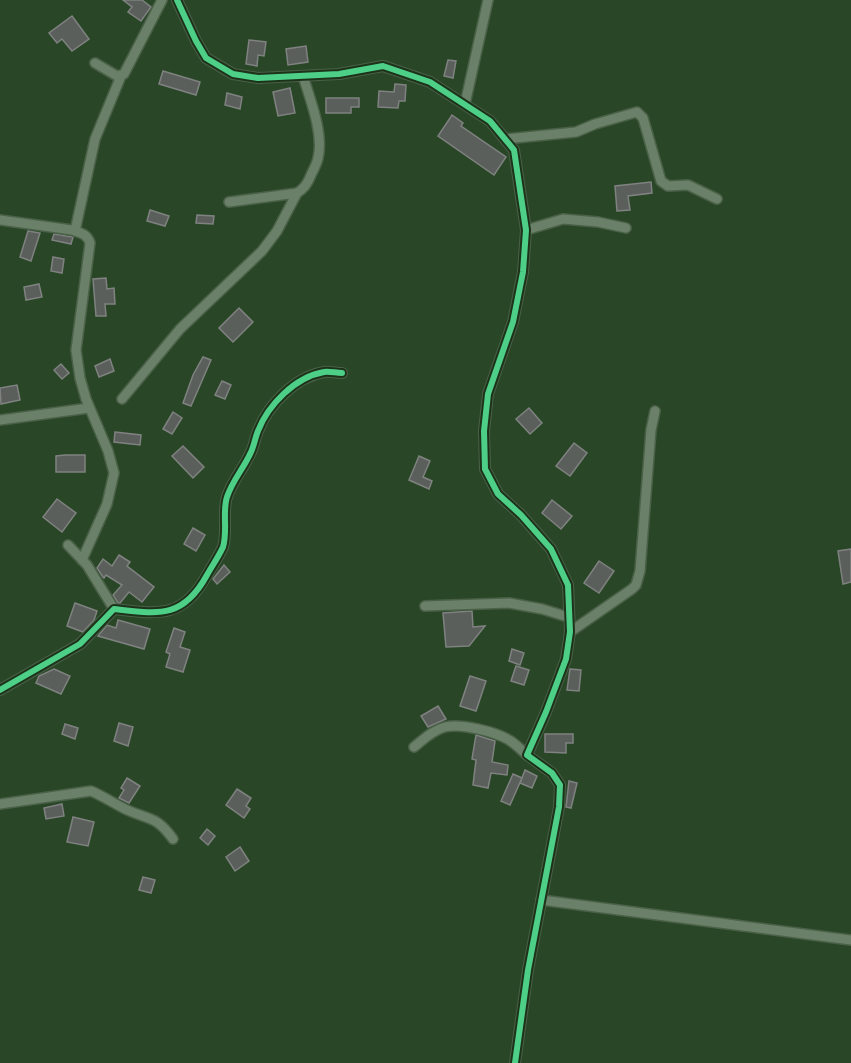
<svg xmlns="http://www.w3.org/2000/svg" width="851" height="1063" font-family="'Source Sans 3',sans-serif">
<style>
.building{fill:#5b5f5b;stroke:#7f8280;stroke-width:1.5}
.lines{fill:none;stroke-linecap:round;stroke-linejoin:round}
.street-casing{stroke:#4a6148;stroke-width:12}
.street{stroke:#6a8068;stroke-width:9}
.cycleway-casing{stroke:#1c331a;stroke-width:10}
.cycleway{stroke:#4dcf88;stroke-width:6}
</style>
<rect width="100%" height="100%" fill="#294727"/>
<g class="building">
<polygon points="123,0 142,0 151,7 141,21 128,12 132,7"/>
<polygon points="72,16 89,39 72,51 62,39 57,43 49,33"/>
<polygon points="249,40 266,42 264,56 258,55 257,66 246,64"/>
<polygon points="306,46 308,62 288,65 286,49"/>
<polygon points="448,60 456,61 453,78 444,76"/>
<polygon points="163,71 200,82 196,95 159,84"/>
<polygon points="395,84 406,85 405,101 399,101 398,108 378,107 379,91 394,92"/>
<polygon points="290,88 295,113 278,116 273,92"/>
<polygon points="227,93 242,97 240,109 225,105"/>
<polygon points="326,98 359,98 359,107 351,107 351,113 326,113"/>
<polygon points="452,115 463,123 461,126 506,157 494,175 438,136"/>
<polygon points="651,182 652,193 628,196 630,210 617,211 615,186"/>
<polygon points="150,210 169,216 165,226 147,221"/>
<polygon points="197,215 214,216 213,224 196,223"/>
<polygon points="28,231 40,233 31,261 20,257"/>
<polygon points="54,234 73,237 71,244 52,240"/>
<polygon points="53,257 64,259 62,273 51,271"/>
<polygon points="106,278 107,289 114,288 115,304 105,304 106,316 96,316 93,279"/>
<polygon points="39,284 42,297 26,300 24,287"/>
<polygon points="239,308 253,322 233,342 219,328"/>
<polygon points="203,357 211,360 191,406 183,403 193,375"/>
<polygon points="110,359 114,371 99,377 95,366"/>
<polygon points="61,364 69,373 62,379 54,370"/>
<polygon points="222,381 231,385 225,399 215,395"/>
<polygon points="17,385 20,400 1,404 0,388"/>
<polygon points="529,408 542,423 530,434 516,419"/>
<polygon points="173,412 182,418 172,434 163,429"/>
<polygon points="115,432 141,435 140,445 114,442"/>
<polygon points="574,443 587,453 570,476 556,466"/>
<polygon points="183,446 204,467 193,478 172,456"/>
<polygon points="65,455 85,455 85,472 56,472 56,456"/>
<polygon points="419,456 430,461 423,477 432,481 429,489 409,480"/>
<polygon points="57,499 76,513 62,532 43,517"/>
<polygon points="552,500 572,516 561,529 542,513"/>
<polygon points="193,528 205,535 196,551 184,544"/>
<polygon points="851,549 851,582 843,584 838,551"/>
<polygon points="119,555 130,562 127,566 154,587 142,602 129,592 120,603 118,603 113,595 122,585 106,575 104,578 103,577 97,568 103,559 112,566"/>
<polygon points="599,561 614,571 599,593 584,583"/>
<polygon points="224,565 230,572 217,584 213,579"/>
<polygon points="75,603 97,611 94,620 83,632 67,626"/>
<polygon points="472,611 473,627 485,626 469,646 446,647 443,613"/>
<polygon points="118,620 150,629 144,649 98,636 107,625 116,628"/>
<polygon points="174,628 185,632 180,647 190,650 183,672 166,667 170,654 166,652"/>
<polygon points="512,649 524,653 520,665 509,661"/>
<polygon points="516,666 529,670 524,685 511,681"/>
<polygon points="54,669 70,676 61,694 36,683 39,676"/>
<polygon points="570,669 581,670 579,691 567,690"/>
<polygon points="470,676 486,681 476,711 460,706"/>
<polygon points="438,706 446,719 428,727 421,716"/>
<polygon points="119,723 133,727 128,746 114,741"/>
<polygon points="65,724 78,728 75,739 62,734"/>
<polygon points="545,734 573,734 573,743 566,743 566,753 545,752"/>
<polygon points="476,735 495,741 492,762 508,765 507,775 491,773 488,788 473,785 476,760 472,759"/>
<polygon points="525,770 537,776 532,788 520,783"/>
<polygon points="513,774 522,778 510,805 501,801"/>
<polygon points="127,778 140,786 129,803 119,798 124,790 121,788"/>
<polygon points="569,781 577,783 571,808 566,807"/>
<polygon points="237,789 251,798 246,806 250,809 244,818 226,805"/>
<polygon points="62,804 64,816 46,819 44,808"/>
<polygon points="73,817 94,822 88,846 67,842"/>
<polygon points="207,829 215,836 208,845 200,838"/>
<polygon points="240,847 249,861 235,871 226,857"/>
<polygon points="143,877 155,880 151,893 139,890"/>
</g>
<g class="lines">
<g class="street-casing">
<g id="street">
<polyline points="177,0 196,41 206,58 233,74 258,78 339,74 383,66 430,82 490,121 514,150 526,230 523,272 513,322 488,394 484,431 485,469 498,494 521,515 551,549 568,585 570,632 566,659 546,712 527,755 552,773 560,785 559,807 528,970 515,1063"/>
<polyline points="95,63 117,76 124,74 162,0"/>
<polyline points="465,104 488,0"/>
<polyline points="505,139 576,132 595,124 637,112 643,118 661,181 668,186 688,185 717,199"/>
<path d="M229,202L297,193C304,189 308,183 311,175C313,170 317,164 318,158C324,134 310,99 303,76"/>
<path d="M0,220L72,230C81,233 87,234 90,243L76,350L80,378L86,399L108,451L114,473L107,504L82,560"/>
<polyline points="526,230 563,219 598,222 626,228"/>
<polyline points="75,231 95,139 121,76"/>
<polyline points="122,399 180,329 262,251 277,231 297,193"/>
<polyline points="0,420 89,408"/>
<polyline points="68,545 87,565 114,609"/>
<polyline points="425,606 509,603 542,609 568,617"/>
<polyline points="570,632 632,589 636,585 640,571 651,430 655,411"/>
<path d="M0,690L80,644L114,609C159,614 183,619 207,575C212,566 219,556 223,547C228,531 222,512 227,497C232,481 244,468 251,452C254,446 255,438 258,431C268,405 295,377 324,372C329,371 336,373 342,373"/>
<path d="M414,747C424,739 433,730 445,727C461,723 496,732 509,740C516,744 521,750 527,755"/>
<path d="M0,804L91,791C103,796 113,803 125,809C148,820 156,815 173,839"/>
<polyline points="541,900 851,940"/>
</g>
</g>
<use href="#street" class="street"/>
<g class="cycleway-casing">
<g id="cycleway">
<polyline points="177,0 196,41 206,58 233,74 258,78 339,74 383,66 430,82 490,121 514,150 526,230 523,272 513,322 488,394 484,431 485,469 498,494 521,515 551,549 568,585 570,632 566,659 546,712 527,755 552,773 560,785 559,807 528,970 515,1063"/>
<path d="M0,690L80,644L114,609C159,614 183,619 207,575C212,566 219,556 223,547C228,531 222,512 227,497C232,481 244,468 251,452C254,446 255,438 258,431C268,405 295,377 324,372C329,371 336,373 342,373"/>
</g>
</g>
<use href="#cycleway" class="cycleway"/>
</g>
</svg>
